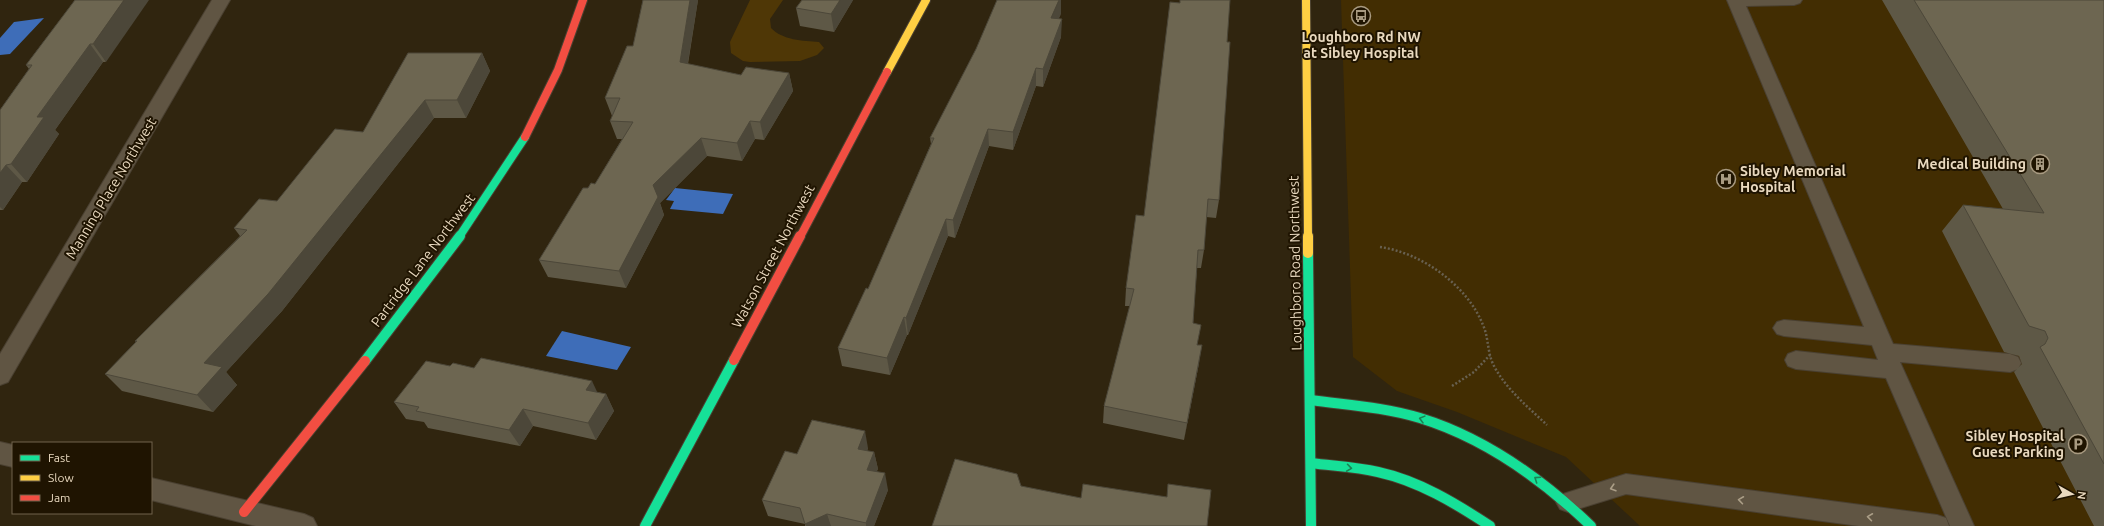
<svg xmlns="http://www.w3.org/2000/svg" width="2104" height="526" font-family="Ubuntu,sans-serif">
<style>
.built{fill:#422d02}
.green{fill:#4f3706}
.water{fill:#3e6db8}
.lines{fill:none;stroke-linecap:round;stroke-linejoin:round}
.lane-casing{stroke:#4a4031;stroke-width:2}
.street-casing{stroke:#4a4031;stroke-width:2}
.fast-far1-casing{stroke:#4a4031;stroke-width:10}
.fast-casing{stroke:#4a4031;stroke-width:12}
.slow-far1-casing{stroke:#4a4031;stroke-width:10}
.slow-casing{stroke:#4a4031;stroke-width:12}
.jam-far1-casing{stroke:#4a4031;stroke-width:10}
.jam-casing{stroke:#4a4031;stroke-width:12}
.path{stroke:#686050;stroke-width:2.5;stroke-dasharray:2 2;stroke-linecap:butt}
.lane{fill:#605543;fill-rule:evenodd}
.street{fill:#605543;fill-rule:evenodd}
.fast-far1{stroke:#16e098;stroke-width:8}
.fast{stroke:#16e098;stroke-width:10}
.slow-far1{stroke:#ffcf43;stroke-width:8}
.slow{stroke:#ffcf43;stroke-width:10}
.jam-far1{stroke:#f24e42;stroke-width:8}
.jam{stroke:#f24e42;stroke-width:10}
.wall{fill:#5e5846}
.shaded-wall{fill:#4c4739}
.building{fill:#6d6651;stroke:#4c4739}
.oneway{stroke:#1a8454}
.oneway2{stroke:#ab9e87}
.labels{text-anchor:middle;stroke-width:4;stroke-linejoin:round;paint-order:stroke}
.poi-label{font-size:14px;font-weight:bold;fill:#e9d9bf;stroke:#1f1401;text-anchor:end}
.street-label{font-size:14px;fill:#e9d9bf;stroke:#1f1401}
</style>
<rect width="100%" height="100%" fill="#30250f"/>
<polygon class="built" points="1341,0 2104,0 2104,526 1640,526 1566,457 1457,412 1397,391 1353,357"/>
<path class="green" d="M750,0H783L770,19L771,28C782,40 803,41 819,42L824,48L817,55L800,61L750,62L743,61L731,53L730,42Z"/>
<g class="water">
<polygon points="44,18 10,54 0,55 0,38 14,22"/>
<polygon points="675,188 733,194 723,214 670,209 674,201 666,200"/>
<polygon points="562,331 631,347 617,370 546,356"/>
</g>
<g class="lines">
<g class="lane-casing">
<g id="lane">
<polygon points="1727,0 1802,0 1800,3 1794,5 1746,6 1893,344 2010,354 2018,357 2021,363 2018,369 2010,372 1900,362 1974,526 1950,526 1886,378 1796,369 1788,366 1785,360 1788,354 1796,351 1878,360 1872,345 1784,336 1777,334 1773,328 1777,322 1784,320 1864,327"/>
<polygon points="1626,474 1937,515 1946,518 1949,526 1859,526 1626,494 1568,512 1560,509 1556,502 1560,495"/>
</g>
</g>
<g class="street-casing">
<g id="street">
<polygon points="212,0 230,0 8,382 0,385 0,354"/>
<polygon points="0,442 13,445 13,467 0,464"/>
<polygon points="151,478 304,514 313,518 317,526 256,526 151,500"/>
</g>
</g>
<g class="fast-far1-casing">
<polyline id="fast-far1" points="459,237 525,137"/>
</g>
<g class="fast-casing">
<g id="fast">
<polyline points="1308,253 1311,526"/>
<polyline points="365,361 460,236"/>
<path d="M1311,400C1347,405 1384,407 1420,418C1485,438 1542,479 1591,526"/>
<path d="M1311,463C1333,466 1356,467 1378,472C1419,481 1455,503 1490,526"/>
<polyline points="645,526 734,360"/>
</g>
</g>
<g class="slow-far1-casing">
<g id="slow-far1">
<polyline points="1306,0 1308,237"/>
<polyline points="887,72 926,0"/>
</g>
</g>
<g class="slow-casing">
<polyline id="slow" points="1308,236 1308,253"/>
</g>
<g class="jam-far1-casing">
<g id="jam-far1">
<polyline points="525,137 558,70 583,0"/>
<polyline points="800,237 887,72"/>
</g>
</g>
<g class="jam-casing">
<g id="jam">
<polyline points="734,360 800,236"/>
<polyline points="244,512 365,361"/>
</g>
</g>
<g class="path">
<path d="M1380,247C1422,253 1467,285 1483,325C1489,338 1487,353 1494,366C1506,389 1528,407 1547,425"/>
<polyline points="1452,386 1474,372 1490,355"/>
</g>
<use href="#lane" class="lane"/>
<use href="#street" class="street"/>
<use href="#fast-far1" class="fast-far1"/>
<use href="#fast" class="fast"/>
<use href="#slow-far1" class="slow-far1"/>
<use href="#slow" class="slow"/>
<use href="#jam-far1" class="jam-far1"/>
<use href="#jam" class="jam"/>
</g>
<g class="wall">
<polygon points="75,0 106,62 103,62 55,130 59,134 27,182 22,182 3,210 0,210 0,110 29,69 26,65"/>
<polygon points="643,0 698,0 688,64 741,75 789,73 793,91 764,140 755,139 742,161 707,156 660,203 664,215 626,288 548,277 539,260 588,188 595,184 622,139 617,139 610,121 613,116 612,116 605,98 633,46"/>
<polygon points="853,0 834,32 800,26 796,8"/>
<polygon points="1882,0 2104,0 2104,526 2094,526 2014,372 2022,364 2019,356 2004,352 1942,231 1963,205 2003,209"/>
<polygon points="1061,14 1058,19 1061,37 1043,87 1036,86 1013,150 989,146 955,238 948,236 908,335 907,335 890,375 842,366 838,348 868,289 931,144 930,138"/>
<polygon points="1227,42 1219,200 1216,218 1206,217 1204,250 1201,268 1197,268 1193,323 1197,345 1199,363 1184,440 1103,423 1104,406 1130,306 1125,306 1126,288 1144,216"/>
<polygon points="482,53 490,71 466,118 434,118 282,311 226,372 237,385 213,412 122,391 105,374 136,342 135,341 240,236 234,228 277,201"/>
<polygon points="597,392 606,394 614,411 596,440 533,426 520,446 428,428 424,422 406,419 394,402"/>
<polygon points="868,448 867,451 874,452 878,469 876,472 888,490 874,526 805,526 805,524 768,516 762,500 797,454"/>
</g>
<g class="shaded-wall">
<polygon points="124,0 149,0 106,62 93,44"/>
<polygon points="690,0 698,0 685,80 680,62"/>
<polygon points="840,0 853,0 834,32 831,14"/>
<polygon points="1059,0 1061,0 1061,14 1051,36 1051,18"/>
<polygon points="1062,19 1061,37 1043,87 1043,69"/>
<polygon points="90,44 103,62 55,130 59,134 27,182 11,164 37,117"/>
<polygon points="482,53 490,71 466,118 457,100"/>
<polygon points="1036,68 1036,86 1013,150 1013,132"/>
<polygon points="789,73 793,91 764,140 760,122"/>
<polygon points="425,100 434,118 282,311 226,372 237,385 213,412 197,395 204,363"/>
<polygon points="750,121 755,139 742,161 737,143"/>
<polygon points="988,129 989,146 955,238 953,220"/>
<polygon points="701,138 707,156 660,203 664,215 626,288 619,271 653,185"/>
<polygon points="6,165 22,182 3,210 0,207 0,173"/>
<polygon points="946,219 948,236 908,335 906,318"/>
<polygon points="904,317 907,335 890,375 887,358"/>
<polygon points="1202,345 1199,363 1184,440 1187,423"/>
<polygon points="592,381 600,398 586,390"/>
<polygon points="606,394 614,411 596,440 588,423"/>
<polygon points="523,409 533,426 520,446 509,430"/>
<polygon points="865,431 868,448 862,465 858,449"/>
<polygon points="874,452 878,469 870,486 867,470"/>
<polygon points="885,473 888,490 874,526 866,526 866,523"/>
<polygon points="827,514 831,526 806,526 805,524"/>
</g>
<g class="building">
<polygon points="75,0 124,0 93,44 90,44 37,117 44,117 11,164 6,165 0,173 0,110 32,65 26,65"/>
<polygon points="643,0 690,0 680,62 741,75 746,67 789,73 760,122 750,121 737,143 701,138 653,185 658,197 619,271 539,260 583,188 588,188 591,183 595,184 633,122 610,121 620,98 605,98 627,46 633,46"/>
<polygon points="802,0 840,0 831,14 796,8"/>
<polygon points="997,0 1059,0 1051,18 1062,19 1043,69 1036,68 1013,132 988,129 953,220 946,219 906,318 904,317 887,358 838,348 866,288 868,289 919,172 934,138 930,138 976,49"/>
<polygon points="1180,0 1230,0 1227,42 1230,42 1219,200 1208,199 1204,250 1198,250 1193,323 1201,325 1197,345 1202,345 1187,423 1104,406 1134,289 1126,288 1136,215 1144,216 1170,2 1180,3"/>
<polygon points="1914,0 2104,0 2104,464 2040,347 2045,344 2048,338 2045,331 2029,326 1963,205 2044,213"/>
<polygon points="408,53 482,53 457,100 425,100 268,294 204,363 222,367 197,395 105,374 137,341 135,341 247,230 234,228 259,199 277,201 335,129 363,132"/>
<polygon points="481,358 592,381 586,390 606,394 588,423 523,409 509,430 416,411 419,407 394,402 426,361 450,366 453,363 474,368"/>
<polygon points="812,420 865,431 858,449 874,452 867,470 885,473 866,523 827,514 805,524 800,508 762,500 785,451 797,454"/>
<polygon points="955,459 1017,474 1021,486 1081,498 1083,484 1167,497 1168,484 1211,490 1207,526 932,526"/>
</g>
<defs><path id="oneway-chevron" d="M-2-3.5L2.5 0L-2 3.5" fill="none" stroke-width="1.6" stroke-linecap="round" stroke-linejoin="round"/></defs>
<g class="oneway">
<use href="#oneway-chevron" transform="translate(1422 419) rotate(-165)"/>
<use href="#oneway-chevron" transform="translate(1349 468) rotate(8)"/>
<use href="#oneway-chevron" transform="translate(1537 479) rotate(-146)"/>
</g>
<g class="oneway2">
<use href="#oneway-chevron" transform="translate(1613 488) rotate(163)"/>
<use href="#oneway-chevron" transform="translate(1741 500) rotate(-172)"/>
<use href="#oneway-chevron" transform="translate(1870 517) rotate(-172)"/>
</g>
<defs>
<g id="bus-ring" transform="scale(1)"><circle r="9.5" fill="#1f1401" stroke="#a89a81" stroke-width="1.5"/><path d="M-5-6H5V4H4V6H2V4H-2V6H-4V4H-5ZM-3.5-4V0h7V-4ZM-3.5 1.2v1.5H-2V1.2ZM2 1.2v1.5H3.5V1.2Z" fill="#a89a81"/></g>
<g id="building-ring" transform="scale(1)"><circle r="9.5" fill="#1f1401" stroke="#a89a81" stroke-width="1.5"/><path d="M-4-6H4V6H1V3H-1V6H-4ZM-2.5-4.3h1.7v1.8h-1.7ZM.8-4.3h1.7v1.8H.8ZM-2.5-1h1.7V.8h-1.7ZM.8-1h1.7V.8H.8Z" fill="#a89a81"/></g>
<g id="hospital-ring" transform="scale(1)"><circle r="9.5" fill="#1f1401" stroke="#a89a81" stroke-width="1.5"/><path d="M-5-5h3v3.5h4V-5h3V5h-3V1.5h-4V5h-3Z" fill="#a89a81"/></g>
<g id="parking-ring" transform="scale(1)"><circle r="9.5" fill="#1f1401" stroke="#a89a81" stroke-width="1.5"/><path d="M-3.5-5.5H1a3.5 3.5 0 0 1 0 7H-1V5.5H-3.5ZM-1-3.4V-.6H.8a1.4 1.4 0 0 0 0-2.8Z" fill="#a89a81"/></g>
</defs>
<g fill-rule="evenodd">
<use href="#bus-ring" x="1361" y="16"/>
<use href="#building-ring" x="2040" y="164"/>
<use href="#hospital-ring" x="1726" y="179"/>
<use href="#parking-ring" x="2078" y="444"/>
</g>
<g class="labels">
<g class="poi-label">
<text x="1361" y="42" text-anchor="middle">Loughboro Rd NW<tspan x="1361" dy="16">at Sibley Hospital</tspan></text>
<text x="2026" y="169">Medical Building</text>
<text x="1740" y="176" text-anchor="start">Sibley Memorial<tspan x="1740" dy="16">Hospital</tspan></text>
<text x="2064" y="441">Sibley Hospital<tspan x="2064" dy="16">Guest Parking</tspan></text>
</g>
<g class="street-label">
<text transform="translate(111 188) rotate(-59)" y="5">Manning Place Northwest</text>
<text transform="translate(773 256) rotate(-62)" y="5">Watson Street Northwest</text>
<text transform="translate(423 260) rotate(-53)" y="5">Partridge Lane Northwest</text>
<text transform="translate(1295 263) rotate(-91)" y="5">Loughboro Road Northwest</text>
</g>
</g>
<rect x="12" y="442" width="140" height="72" fill="#1f1401" stroke="#70634d"/>
<rect x="20" y="455" width="20" height="6" fill="#16e098" stroke="#70634d"/>
<text x="48" y="462" font-size="12" fill="#e9d9bf">Fast</text>
<rect x="20" y="475" width="20" height="6" fill="#ffcf43" stroke="#70634d"/>
<text x="48" y="482" font-size="12" fill="#e9d9bf">Slow</text>
<rect x="20" y="495" width="20" height="6" fill="#f24e42" stroke="#70634d"/>
<text x="48" y="502" font-size="12" fill="#e9d9bf">Jam</text>
<g transform="translate(2072 494) rotate(98)" stroke="#1f1401" stroke-width="3" paint-order="stroke">
<path d="M0-3L7 15L0 10L-7 15Z" fill="#e9d9bf"/>
<text y="-6" font-size="11" font-weight="bold" text-anchor="middle" fill="#e9d9bf">N</text>
</g>
</svg>
